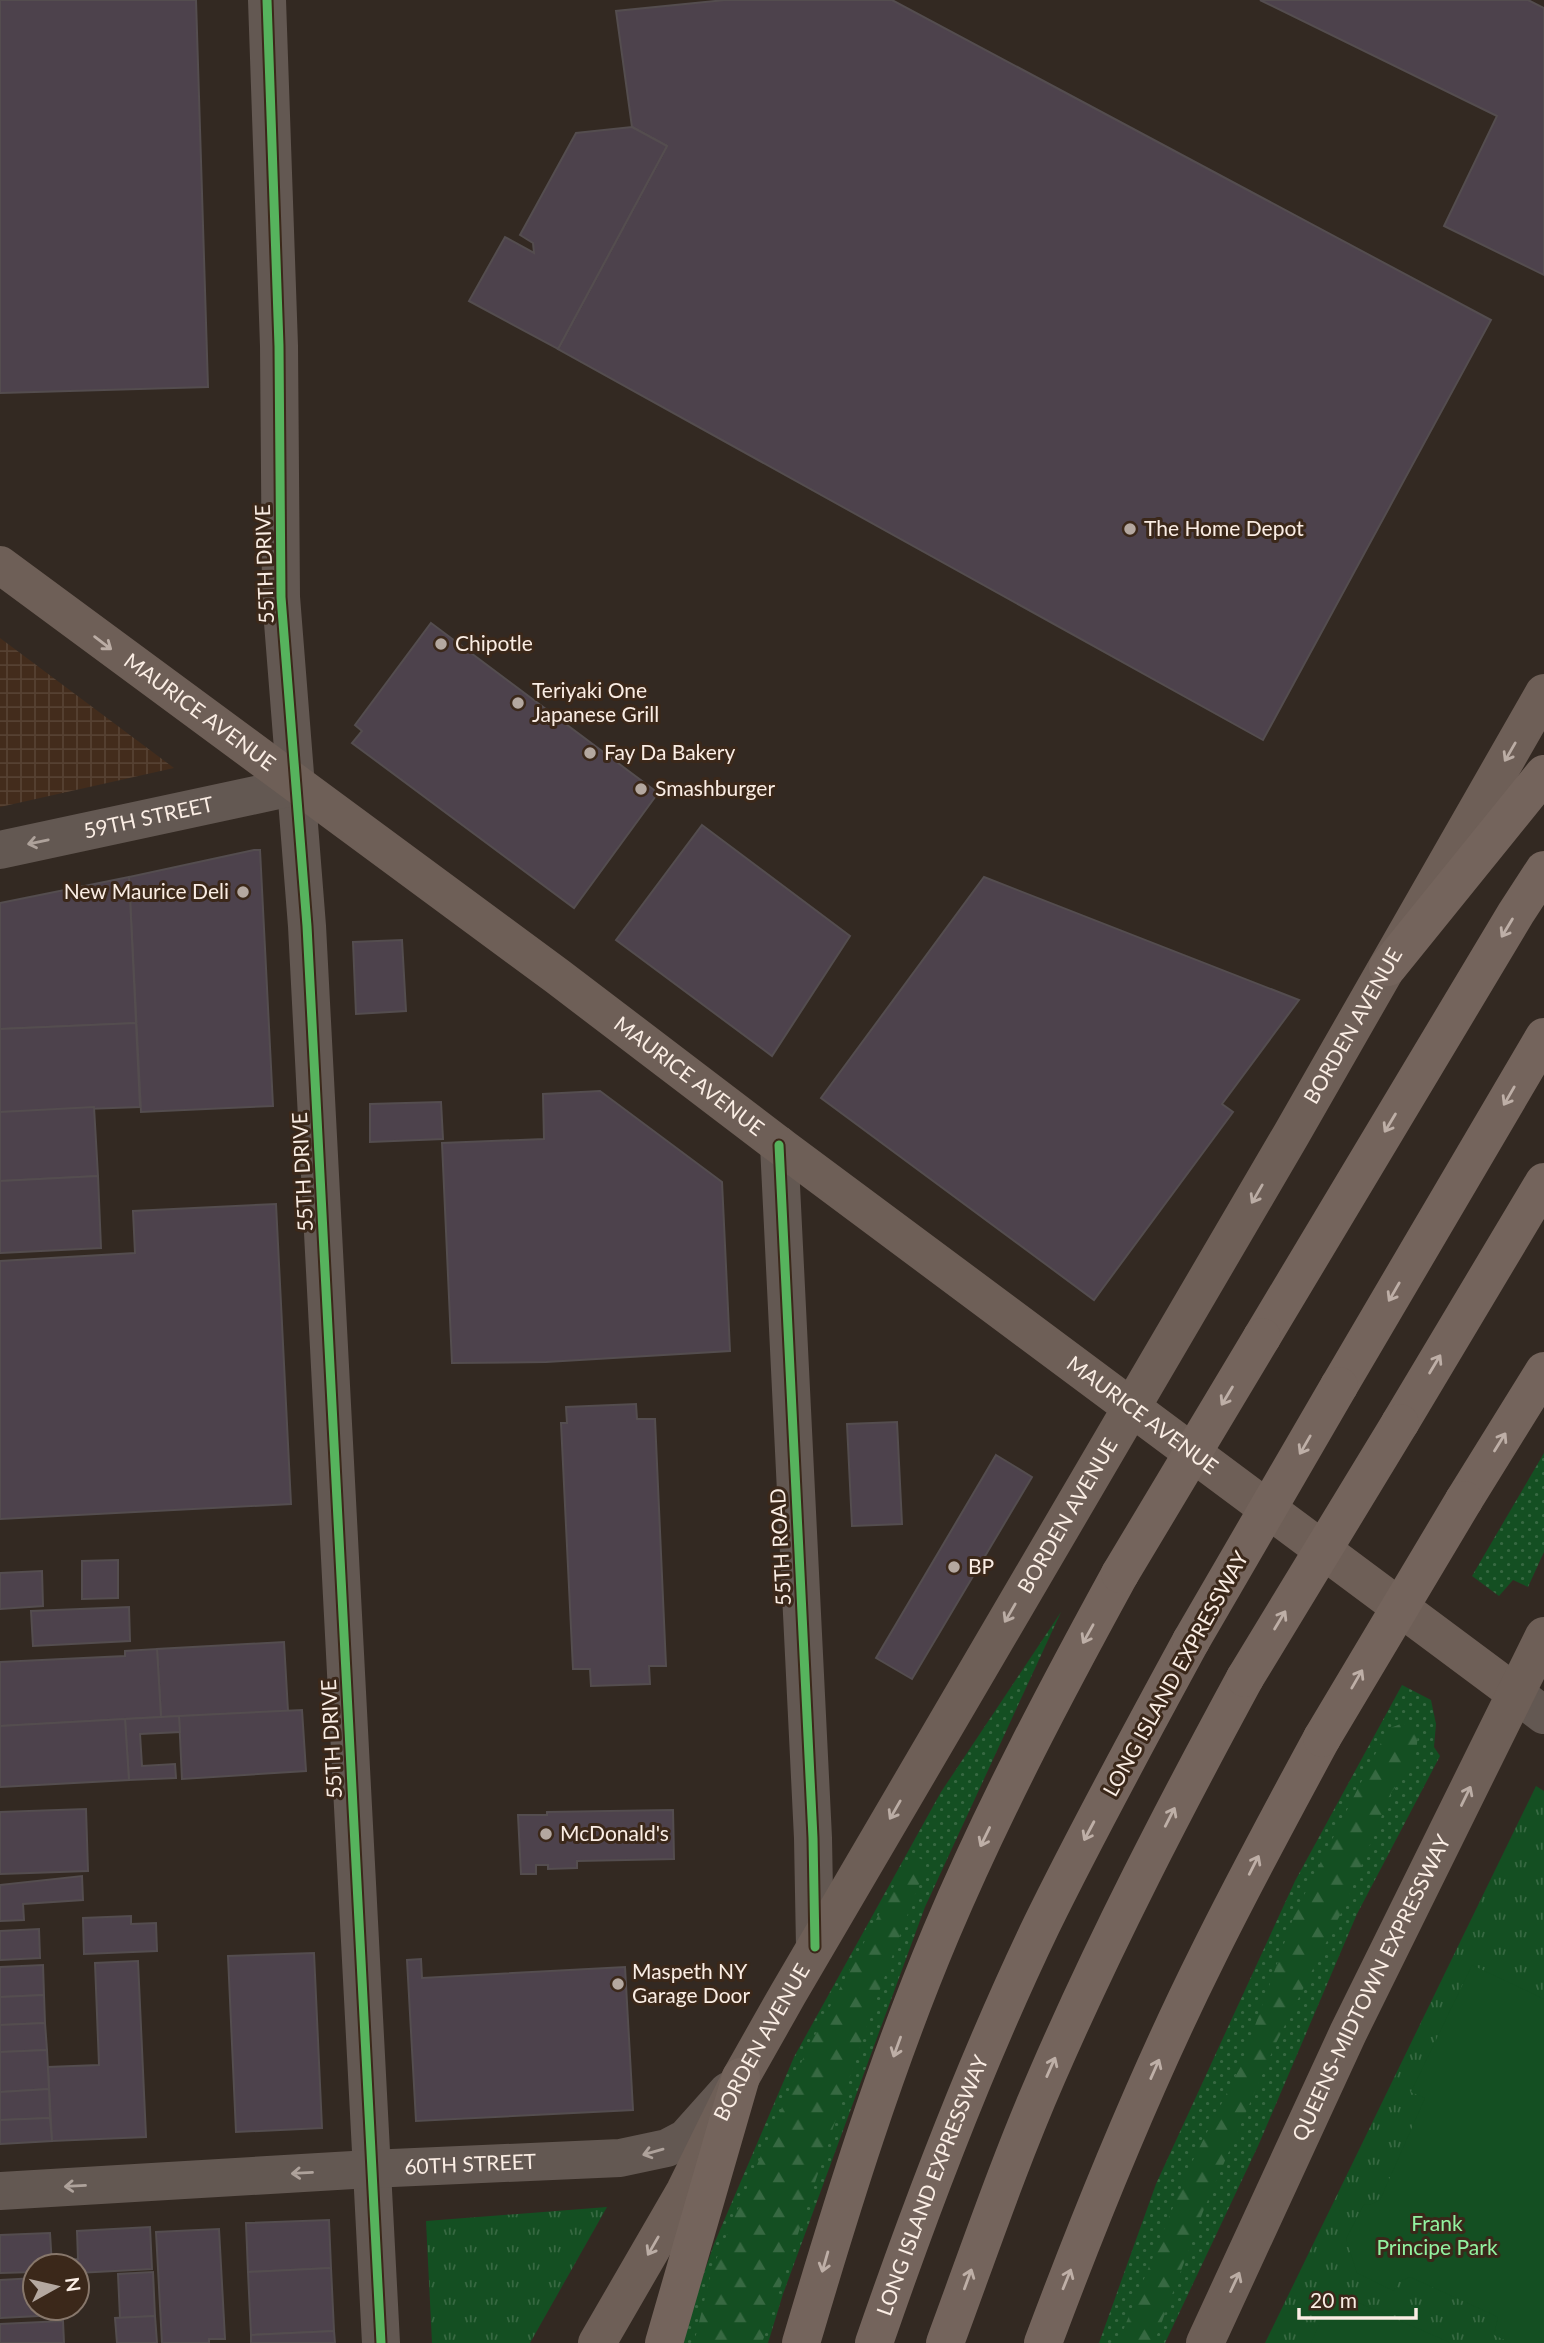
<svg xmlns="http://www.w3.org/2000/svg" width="1544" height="2343" font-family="Lato,sans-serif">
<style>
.industrial{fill:url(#industrial-grid)}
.grass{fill:url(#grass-dots)}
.forest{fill:url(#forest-firs)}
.park{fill:url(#park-tufts)}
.pitch{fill:#144f22}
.building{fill:#4d424c;stroke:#544d4f;stroke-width:2}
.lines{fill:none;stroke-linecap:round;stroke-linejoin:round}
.minor{stroke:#635852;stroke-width:38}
.major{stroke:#6e5f57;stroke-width:38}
.highway{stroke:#74645c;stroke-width:38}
.highway-bridge{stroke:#74645c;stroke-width:38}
.cycleway-casing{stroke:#3b281a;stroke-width:13}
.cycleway{stroke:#56b35d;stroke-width:9}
.oneway{stroke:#bbada5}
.oneway2{stroke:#aea29b}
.oneway3{stroke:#beafa7}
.poi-dot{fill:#b4a8a0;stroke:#3b281a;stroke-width:2.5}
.labels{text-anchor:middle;stroke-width:6;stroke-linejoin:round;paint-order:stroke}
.poi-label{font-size:21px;fill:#faede4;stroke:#3b281a;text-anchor:start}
.street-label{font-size:21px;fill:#faede4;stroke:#3b281a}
.park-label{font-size:21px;fill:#92f2a0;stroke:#3b281a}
</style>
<defs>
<pattern id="industrial-grid" width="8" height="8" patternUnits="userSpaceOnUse" patternTransform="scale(1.75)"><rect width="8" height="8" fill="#432c1c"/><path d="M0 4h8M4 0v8" fill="none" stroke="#564132"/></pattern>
<pattern id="grass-dots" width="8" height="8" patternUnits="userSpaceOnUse" patternTransform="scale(1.75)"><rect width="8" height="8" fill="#144f22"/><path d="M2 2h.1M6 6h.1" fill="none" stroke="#376942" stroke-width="1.8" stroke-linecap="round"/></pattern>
<pattern id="forest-firs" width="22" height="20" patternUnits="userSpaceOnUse" patternTransform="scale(1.75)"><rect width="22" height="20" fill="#144f22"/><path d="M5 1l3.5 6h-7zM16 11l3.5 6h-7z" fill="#376942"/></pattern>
<pattern id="park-tufts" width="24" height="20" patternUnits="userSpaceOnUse" patternTransform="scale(1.75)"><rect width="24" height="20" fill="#144f22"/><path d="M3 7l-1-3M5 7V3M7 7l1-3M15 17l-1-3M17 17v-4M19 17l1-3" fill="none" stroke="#376942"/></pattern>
</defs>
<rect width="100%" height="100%" fill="#332922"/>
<polygon class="industrial" points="0,638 174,768 0,807"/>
<g class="grass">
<polygon points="1544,1453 1544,1552 1528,1587 1513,1580 1499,1596 1472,1576"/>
<polygon points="1061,1612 925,1907 783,2294 768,2343 680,2343 714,2244 794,2057 941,1792"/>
<polygon points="1402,1685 1431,1700 1436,1724 1434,1747 1440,1756 1357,1914 1258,2146 1165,2343 1099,2343 1156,2184 1295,1881"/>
</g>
<g class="forest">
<polygon points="1403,1723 1418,1733 1415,1766 1392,1791 1345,1905 1276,2043 1204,2209 1154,2343 1118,2343 1189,2168 1241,2065 1295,1913 1388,1729"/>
<polygon points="917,1857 927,1862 868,2022 762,2343 694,2343 712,2269 805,2054 904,1867"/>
</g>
<g class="park">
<polygon points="1536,1786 1544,1791 1544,2343 1265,2343"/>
<polygon points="607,2207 530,2343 432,2343 426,2221"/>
</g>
<g class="pitch">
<polygon points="1472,1965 1544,1999 1544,2343 1511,2343 1494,2335 1498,2317 1410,2277 1398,2282 1394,2291 1357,2273 1346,2239 1364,2204 1370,2205 1380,2200 1425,2098 1411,2092"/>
<polygon points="1334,2291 1334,2292 1451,2343 1311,2343"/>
</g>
<g class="building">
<polygon points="0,0 196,0 208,387 0,393"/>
<polygon points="725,0 892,0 1491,320 1263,740 558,349 667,146 632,127 616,11"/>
<polygon points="1260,0 1528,0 1544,8 1544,275 1444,226 1497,116"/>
<polygon points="632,127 667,146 558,349 469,301 505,237 534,253 533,243 520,235 576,133"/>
<polygon points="431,623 658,793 574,908 352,743 362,731 355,725"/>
<polygon points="702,825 850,936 772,1056 616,940"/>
<polygon points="254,850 260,850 273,1106 141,1112 129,877"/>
<polygon points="129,877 136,1023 0,1029 0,903"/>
<polygon points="984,877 1299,1000 1222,1104 1233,1112 1094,1300 821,1098"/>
<polygon points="402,940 406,1011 356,1014 353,942"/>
<polygon points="136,1023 140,1107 0,1112 0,1029"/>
<polygon points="600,1091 722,1182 730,1351 546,1362 452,1363 442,1143 544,1139 543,1094"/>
<polygon points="441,1102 443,1139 370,1142 370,1104"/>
<polygon points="94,1107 98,1176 0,1181 0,1112"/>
<polygon points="98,1176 101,1248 0,1253 0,1181"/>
<polygon points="276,1204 291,1504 0,1519 0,1261 135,1253 133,1211"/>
<polygon points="636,1404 637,1419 655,1419 666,1666 649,1666 650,1684 591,1686 590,1669 573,1669 561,1423 567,1423 566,1407"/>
<polygon points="897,1422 902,1524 852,1526 847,1424"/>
<polygon points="996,1455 1032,1477 912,1679 876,1658"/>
<polygon points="118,1560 118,1598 82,1599 82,1561"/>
<polygon points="42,1571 43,1606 0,1609 0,1573"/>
<polygon points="129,1607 130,1641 33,1646 31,1611"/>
<polygon points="284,1642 288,1711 161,1717 157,1649"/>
<polygon points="157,1649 161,1717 0,1726 0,1662 125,1656 125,1651"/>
<polygon points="302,1710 306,1771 182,1779 179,1716"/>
<polygon points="179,1716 180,1732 140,1734 142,1766 175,1764 176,1778 129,1780 125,1719"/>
<polygon points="125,1719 129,1780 0,1787 0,1726"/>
<polygon points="86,1809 88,1871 0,1874 0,1812"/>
<polygon points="673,1810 674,1859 577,1861 577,1868 548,1869 548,1865 536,1865 536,1874 521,1874 518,1815 547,1815 547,1812"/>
<polygon points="82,1876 83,1900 23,1904 24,1920 0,1921 0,1885"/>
<polygon points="131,1916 131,1924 156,1923 157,1951 84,1954 83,1918"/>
<polygon points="39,1929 40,1958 0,1960 0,1931"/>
<polygon points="314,1953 322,2128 236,2132 228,1956"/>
<polygon points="421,1959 422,1978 625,1967 633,2110 416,2121 407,1960"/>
<polygon points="138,1961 146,2137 52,2141 48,2067 99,2065 95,1963"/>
<polygon points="43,1965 44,1995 0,1997 0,1967"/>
<polygon points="44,1995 45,2023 0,2025 0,1997"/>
<polygon points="45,2023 47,2050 0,2052 0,2025"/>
<polygon points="47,2050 49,2089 0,2092 0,2052"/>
<polygon points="49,2089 50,2118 0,2120 0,2092"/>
<polygon points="50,2118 52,2141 0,2144 0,2120"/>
<polygon points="329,2220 331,2268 248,2272 246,2223"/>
<polygon points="150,2227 152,2269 77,2273 77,2266 69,2266 68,2260 78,2259 77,2231"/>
<polygon points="219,2229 225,2339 209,2339 209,2343 162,2343 156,2232"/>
<polygon points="50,2233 52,2266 35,2266 35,2276 35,2272 0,2273 0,2235"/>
<polygon points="331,2268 334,2331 251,2335 248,2272"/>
<polygon points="153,2272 155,2316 120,2318 118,2274"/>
<polygon points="35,2278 35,2308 57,2308 58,2315 0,2318 0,2280"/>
<polygon points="155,2316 157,2343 117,2343 115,2318"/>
<polygon points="63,2321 64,2343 0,2343 0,2324"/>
<polygon points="334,2331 335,2343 251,2343 251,2335"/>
</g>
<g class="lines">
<g class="minor">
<polyline points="267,0 279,346 281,597 307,926 381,2343"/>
<path id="s1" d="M0,850L297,786"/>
<polyline points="779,1145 813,1838 815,1947"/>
<polyline points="1515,1693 1544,1715"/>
<path id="s2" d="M0,2191L370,2169L620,2158L667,2148L686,2138L728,2091"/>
</g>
<g class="major">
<path id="s3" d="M0,565L557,976L779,1145L1515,1693"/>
<path id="s4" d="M597,2343L685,2191L741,2077L788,1994L1291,1135L1544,693"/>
<path id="s5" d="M1205,2343L1348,2033L1544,1636"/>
</g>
<g class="highway">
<polyline points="1388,967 1544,774"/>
<polyline points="1262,1337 1516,913 1544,870"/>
<polyline points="1339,1386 1544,1037"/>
<polyline points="1400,1423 1544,1182"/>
<polyline points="1464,1500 1544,1371"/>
<polyline points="664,2343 741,2077"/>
<path d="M801,2343C842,2204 885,2066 941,1933C993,1810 1056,1691 1120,1574"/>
<path id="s6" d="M874,2343C923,2201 977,2059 1042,1924C1089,1828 1140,1735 1191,1641"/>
<path d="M945,2343C978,2254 1009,2163 1047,2076C1106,1940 1174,1809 1245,1678"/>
<path d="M1043,2343C1092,2212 1145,2081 1208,1955C1244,1882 1283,1810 1322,1738"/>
</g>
<g class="highway-bridge">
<polyline points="1120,1574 1262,1337"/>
<polyline points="1191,1641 1339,1386"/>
<polyline points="1245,1678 1400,1423"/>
<polyline points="1322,1738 1464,1500"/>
</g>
<g class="cycleway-casing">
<g id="cycleway">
<polyline points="267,0 279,346 281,597 307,926 381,2343"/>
<polyline points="779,1145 813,1838 815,1947"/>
</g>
</g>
<use href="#cycleway" class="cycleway"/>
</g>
<defs><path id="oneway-shaft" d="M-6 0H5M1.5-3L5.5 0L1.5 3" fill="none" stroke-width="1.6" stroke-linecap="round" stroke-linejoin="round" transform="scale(1.75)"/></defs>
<g class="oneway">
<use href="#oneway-shaft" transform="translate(103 643) rotate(37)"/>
<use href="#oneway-shaft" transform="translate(1510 752) rotate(120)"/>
<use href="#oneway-shaft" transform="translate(1257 1194) rotate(120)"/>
<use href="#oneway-shaft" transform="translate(1010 1613) rotate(120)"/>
<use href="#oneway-shaft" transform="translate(1466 1796) rotate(-64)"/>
<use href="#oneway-shaft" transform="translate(895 1810) rotate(120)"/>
<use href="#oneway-shaft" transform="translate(653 2246) rotate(120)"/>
<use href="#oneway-shaft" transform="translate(1235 2282) rotate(-65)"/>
</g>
<g class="oneway2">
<use href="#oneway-shaft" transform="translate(38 842) rotate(168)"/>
<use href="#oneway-shaft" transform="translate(653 2152) rotate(164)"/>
<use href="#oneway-shaft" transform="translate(302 2173) rotate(177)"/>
<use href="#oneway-shaft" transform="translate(75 2186) rotate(177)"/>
</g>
<g class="oneway3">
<use href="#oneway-shaft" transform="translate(1507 928) rotate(121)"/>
<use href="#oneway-shaft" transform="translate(1509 1096) rotate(120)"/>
<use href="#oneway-shaft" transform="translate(1390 1123) rotate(121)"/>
<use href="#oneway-shaft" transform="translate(1394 1292) rotate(120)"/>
<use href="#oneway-shaft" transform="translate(1435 1364) rotate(-59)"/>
<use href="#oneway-shaft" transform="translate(1227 1396) rotate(121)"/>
<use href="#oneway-shaft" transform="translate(1500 1442) rotate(-58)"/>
<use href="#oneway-shaft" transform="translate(1305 1445) rotate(120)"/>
<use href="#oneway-shaft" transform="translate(1280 1620) rotate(-59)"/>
<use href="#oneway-shaft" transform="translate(1088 1634) rotate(119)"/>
<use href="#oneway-shaft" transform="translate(1357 1679) rotate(-60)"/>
<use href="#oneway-shaft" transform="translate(1170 1817) rotate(-63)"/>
<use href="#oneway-shaft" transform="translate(1089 1831) rotate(118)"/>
<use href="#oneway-shaft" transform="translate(985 1837) rotate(116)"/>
<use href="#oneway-shaft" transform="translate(1254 1865) rotate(-63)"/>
<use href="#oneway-shaft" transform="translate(897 2047) rotate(110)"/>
<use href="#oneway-shaft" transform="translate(1051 2067) rotate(-66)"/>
<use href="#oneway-shaft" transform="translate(1155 2069) rotate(-66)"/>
<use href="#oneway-shaft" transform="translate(825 2262) rotate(106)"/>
<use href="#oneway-shaft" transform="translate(968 2279) rotate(-70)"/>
<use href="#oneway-shaft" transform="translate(1067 2279) rotate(-68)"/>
</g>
<g class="poi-dot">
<circle cx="1130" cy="529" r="7"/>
<circle cx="441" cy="644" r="7"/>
<circle cx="518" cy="703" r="7"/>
<circle cx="590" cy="753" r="7"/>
<circle cx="641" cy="789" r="7"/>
<circle cx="243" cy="892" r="7"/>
<circle cx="954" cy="1567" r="7"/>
<circle cx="546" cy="1834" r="7"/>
<circle cx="618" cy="1984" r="7"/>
</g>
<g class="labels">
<g class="poi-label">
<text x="1144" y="536">The Home Depot</text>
<text x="455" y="651">Chipotle</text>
<text x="532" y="698">Teriyaki One<tspan x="532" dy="24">Japanese Grill</tspan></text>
<text x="604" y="760">Fay Da Bakery</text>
<text x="655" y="796">Smashburger</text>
<text x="229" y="899" text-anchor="end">New Maurice Deli</text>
<text x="968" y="1574">BP</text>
<text x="560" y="1841">McDonald's</text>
<text x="632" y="1979">Maspeth NY<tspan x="632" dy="24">Garage Door</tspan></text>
</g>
<g class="street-label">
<text transform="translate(265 564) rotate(-92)" y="7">55TH DRIVE</text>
<text dy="7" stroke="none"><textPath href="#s3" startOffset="248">MAURICE AVENUE</textPath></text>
<text dy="7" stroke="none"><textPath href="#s1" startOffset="152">59TH STREET</textPath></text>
<text dy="7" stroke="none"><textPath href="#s4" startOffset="1519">BORDEN AVENUE</textPath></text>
<text dy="7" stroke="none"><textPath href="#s3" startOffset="858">MAURICE AVENUE</textPath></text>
<text transform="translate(303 1172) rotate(-93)" y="7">55TH DRIVE</text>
<text dy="7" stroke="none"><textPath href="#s3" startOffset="1424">MAURICE AVENUE</textPath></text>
<text dy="7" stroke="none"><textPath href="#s4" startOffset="952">BORDEN AVENUE</textPath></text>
<text transform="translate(781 1547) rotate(-93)" y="7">55TH ROAD</text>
<text transform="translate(1176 1674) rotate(-61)" y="7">LONG ISLAND EXPRESSWAY</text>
<text transform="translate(332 1739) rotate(-93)" y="7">55TH DRIVE</text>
<text dy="7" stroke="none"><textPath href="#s5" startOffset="392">QUEENS-MIDTOWN EXPRESSWAY</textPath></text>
<text dy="7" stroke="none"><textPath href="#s4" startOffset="343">BORDEN AVENUE</textPath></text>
<text dy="7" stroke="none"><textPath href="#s2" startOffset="471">60TH STREET</textPath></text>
<text dy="7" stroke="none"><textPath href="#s6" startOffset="168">LONG ISLAND EXPRESSWAY</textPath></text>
</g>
<g class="park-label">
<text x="1437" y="2231">Frank<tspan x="1437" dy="24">Principe Park</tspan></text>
</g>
</g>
<g transform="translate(56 2287) rotate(82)"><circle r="33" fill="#3b281a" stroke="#87776b" stroke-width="2"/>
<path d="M0-5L12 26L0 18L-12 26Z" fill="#b4a8a0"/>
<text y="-10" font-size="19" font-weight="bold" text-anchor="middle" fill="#faede4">N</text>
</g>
<path d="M1299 2308v10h117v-10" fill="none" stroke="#faede4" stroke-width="3.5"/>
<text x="1310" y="2308" font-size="21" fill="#faede4" stroke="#3b281a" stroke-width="5" paint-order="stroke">20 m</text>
</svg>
